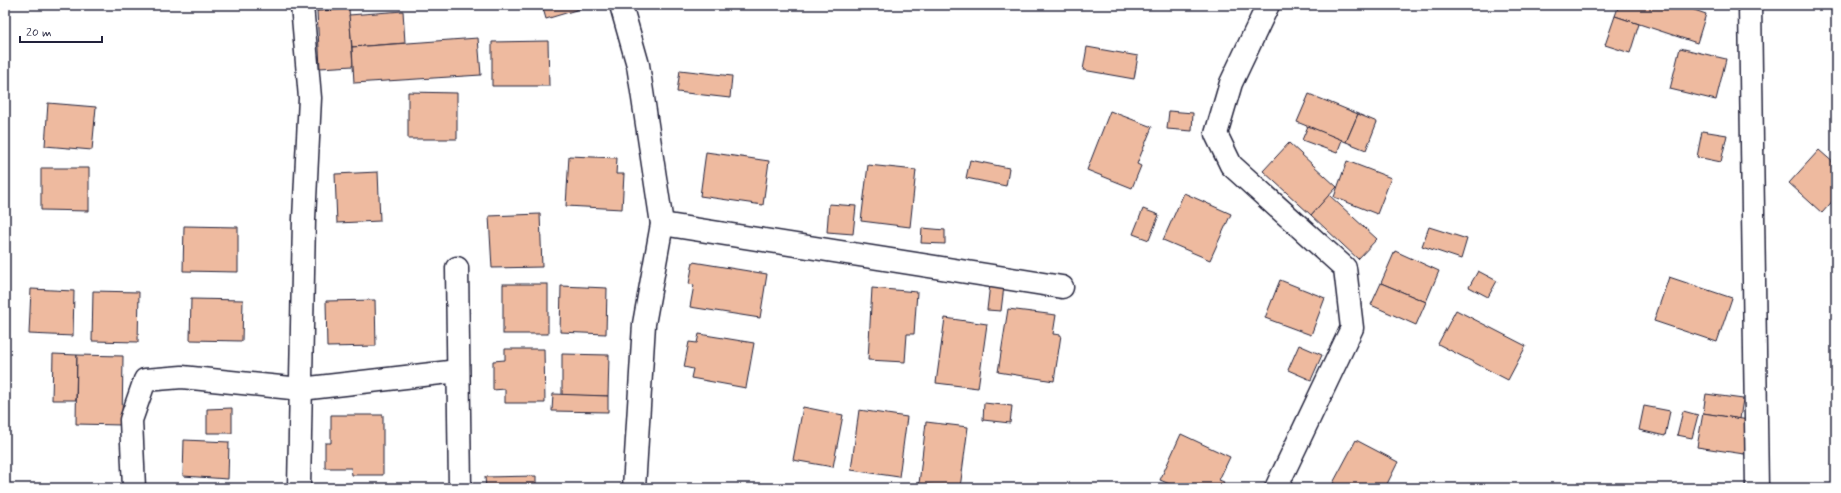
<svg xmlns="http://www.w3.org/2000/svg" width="1841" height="493" font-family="Mynerve,sans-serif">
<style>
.building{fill:#eeba9f;stroke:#22223b}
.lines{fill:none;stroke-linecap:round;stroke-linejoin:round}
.minor-casing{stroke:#22223b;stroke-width:25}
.minor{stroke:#fff;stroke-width:22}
</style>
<rect width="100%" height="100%" fill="#fff"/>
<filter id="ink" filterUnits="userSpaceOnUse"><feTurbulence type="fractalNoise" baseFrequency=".025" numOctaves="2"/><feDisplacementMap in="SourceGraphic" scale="8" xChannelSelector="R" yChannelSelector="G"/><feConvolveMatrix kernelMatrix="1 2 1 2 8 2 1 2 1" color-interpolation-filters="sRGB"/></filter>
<g filter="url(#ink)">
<g class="building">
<polygon points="316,5 358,5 358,8 317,11"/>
<polygon points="542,5 586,5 586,7 546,19"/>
<polygon points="1619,5 1680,5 1706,14 1697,43 1615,16"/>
<polygon points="349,9 353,66 320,68 317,11"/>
<polygon points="403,11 405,43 352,47 349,15"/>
<polygon points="1615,16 1639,24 1630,53 1605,45"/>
<polygon points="478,38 481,75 354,83 352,47"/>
<polygon points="548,41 549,86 492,86 492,42"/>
<polygon points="1087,47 1138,56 1134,79 1083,70"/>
<polygon points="1680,48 1726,59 1716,100 1670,89"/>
<polygon points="680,70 732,76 730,98 677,92"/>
<polygon points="408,92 457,93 457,139 408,139"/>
<polygon points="1309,94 1358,114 1346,142 1297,122"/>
<polygon points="48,103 96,107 92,150 45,146"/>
<polygon points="1110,111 1152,127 1137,164 1141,166 1132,188 1087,170"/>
<polygon points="1169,111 1193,113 1192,131 1167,129"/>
<polygon points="1358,114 1377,122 1366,150 1346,142"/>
<polygon points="1308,126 1342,140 1337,153 1302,140"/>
<polygon points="1702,131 1727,135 1721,162 1697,157"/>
<polygon points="1289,143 1337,187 1311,215 1263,171"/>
<polygon points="1819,150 1836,165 1836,197 1822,213 1789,183"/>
<polygon points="706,152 769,161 763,205 700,196"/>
<polygon points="569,156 617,158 616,174 624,174 622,209 566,206"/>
<polygon points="970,160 1009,168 1006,186 966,178"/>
<polygon points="1347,161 1391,178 1377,214 1334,197"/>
<polygon points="868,165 916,170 910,227 861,221"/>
<polygon points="41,168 89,168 89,211 41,210"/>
<polygon points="378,172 380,221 337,223 335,174"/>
<polygon points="1184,193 1231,214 1210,260 1163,240"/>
<polygon points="1329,195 1377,239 1358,259 1311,215"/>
<polygon points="829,204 856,206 853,234 827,232"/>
<polygon points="1143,209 1159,215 1149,240 1133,234"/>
<polygon points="540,214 542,267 492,268 489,216"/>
<polygon points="184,226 238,227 238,272 183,271"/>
<polygon points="1429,227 1467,239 1461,259 1422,246"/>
<polygon points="922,228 945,230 945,244 921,243"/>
<polygon points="1395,251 1439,271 1426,302 1381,283"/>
<polygon points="693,262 767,274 760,318 690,307 694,285 689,284"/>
<polygon points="1478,271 1497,281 1488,297 1469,287"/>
<polygon points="1669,277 1732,298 1717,342 1654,321"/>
<polygon points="1280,280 1325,298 1311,335 1265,318"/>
<polygon points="1381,283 1426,302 1416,325 1371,305"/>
<rect x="503" y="284" width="45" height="50"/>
<polygon points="990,284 1004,286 1001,311 987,310"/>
<polygon points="561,286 607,288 606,334 560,332"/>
<polygon points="872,288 917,292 914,334 907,334 905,362 868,360"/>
<polygon points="31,289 74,291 73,336 29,334"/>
<polygon points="93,291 139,292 138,342 92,341"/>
<polygon points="191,299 243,300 242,341 190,340"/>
<polygon points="375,300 376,346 327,347 326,301"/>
<polygon points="1008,309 1056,315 1053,334 1061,335 1054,381 998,372"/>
<polygon points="1456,310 1526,346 1508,380 1438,344"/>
<polygon points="945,318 987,324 978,388 936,383"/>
<polygon points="699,334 754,343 746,388 691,378 693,369 684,367 689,342 697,343"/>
<polygon points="1299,345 1322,355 1311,380 1288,370"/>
<polygon points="505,349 544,349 545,403 505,403 505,389 493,390 493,361 505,360"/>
<polygon points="53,354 77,355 76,400 52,400"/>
<polygon points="562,354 609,355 608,396 562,395"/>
<polygon points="77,355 123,356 122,425 76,424"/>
<polygon points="553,394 608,396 608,412 552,411"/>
<polygon points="1706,394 1743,399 1740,419 1703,413"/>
<polygon points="984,403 1012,406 1010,423 983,420"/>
<polygon points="1644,406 1670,411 1665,436 1639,430"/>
<polygon points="803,407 843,415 833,467 793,460"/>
<polygon points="232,408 232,433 207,433 207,409"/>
<polygon points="859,410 907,417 899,477 851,470"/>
<polygon points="1683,411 1698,415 1692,438 1677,435"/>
<polygon points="1703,413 1749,420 1744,454 1697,447"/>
<polygon points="331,415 383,415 383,475 352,475 351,468 325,468 325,443 331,443"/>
<polygon points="926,422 968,427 960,488 919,484"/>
<polygon points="1181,434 1230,457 1219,480 1224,482 1221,488 1179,488 1160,480"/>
<polygon points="184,440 229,442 228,479 183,476"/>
<polygon points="1356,440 1398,462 1385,488 1343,488 1333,483"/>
<polygon points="536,476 536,488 486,488 485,477"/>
<polygon points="1710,483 1745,488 1709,488"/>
</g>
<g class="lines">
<g class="minor-casing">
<g id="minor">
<polyline points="621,5 638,65 662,224 644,324 634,488"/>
<polyline points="1268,5 1231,83 1216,134 1231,165 1345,268 1352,328 1276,488"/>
<polyline points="1750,5 1757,488"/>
<polyline points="662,224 1062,287"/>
<polyline points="457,268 460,488"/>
<polyline points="134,488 131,420 145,380 182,377 301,389 458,371"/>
<polyline points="299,488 304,219 310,98 302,5"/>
</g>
</g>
<use href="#minor" class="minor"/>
</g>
</g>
<rect width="1841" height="493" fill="none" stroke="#fff" stroke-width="20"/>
<rect x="10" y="10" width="1821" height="473" fill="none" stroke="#22223b" stroke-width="1.5" filter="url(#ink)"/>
<path d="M20 36v6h82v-6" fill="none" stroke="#22223b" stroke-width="2"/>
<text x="26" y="36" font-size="12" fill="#22223b" stroke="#ffffff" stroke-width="3" paint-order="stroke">20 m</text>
</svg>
